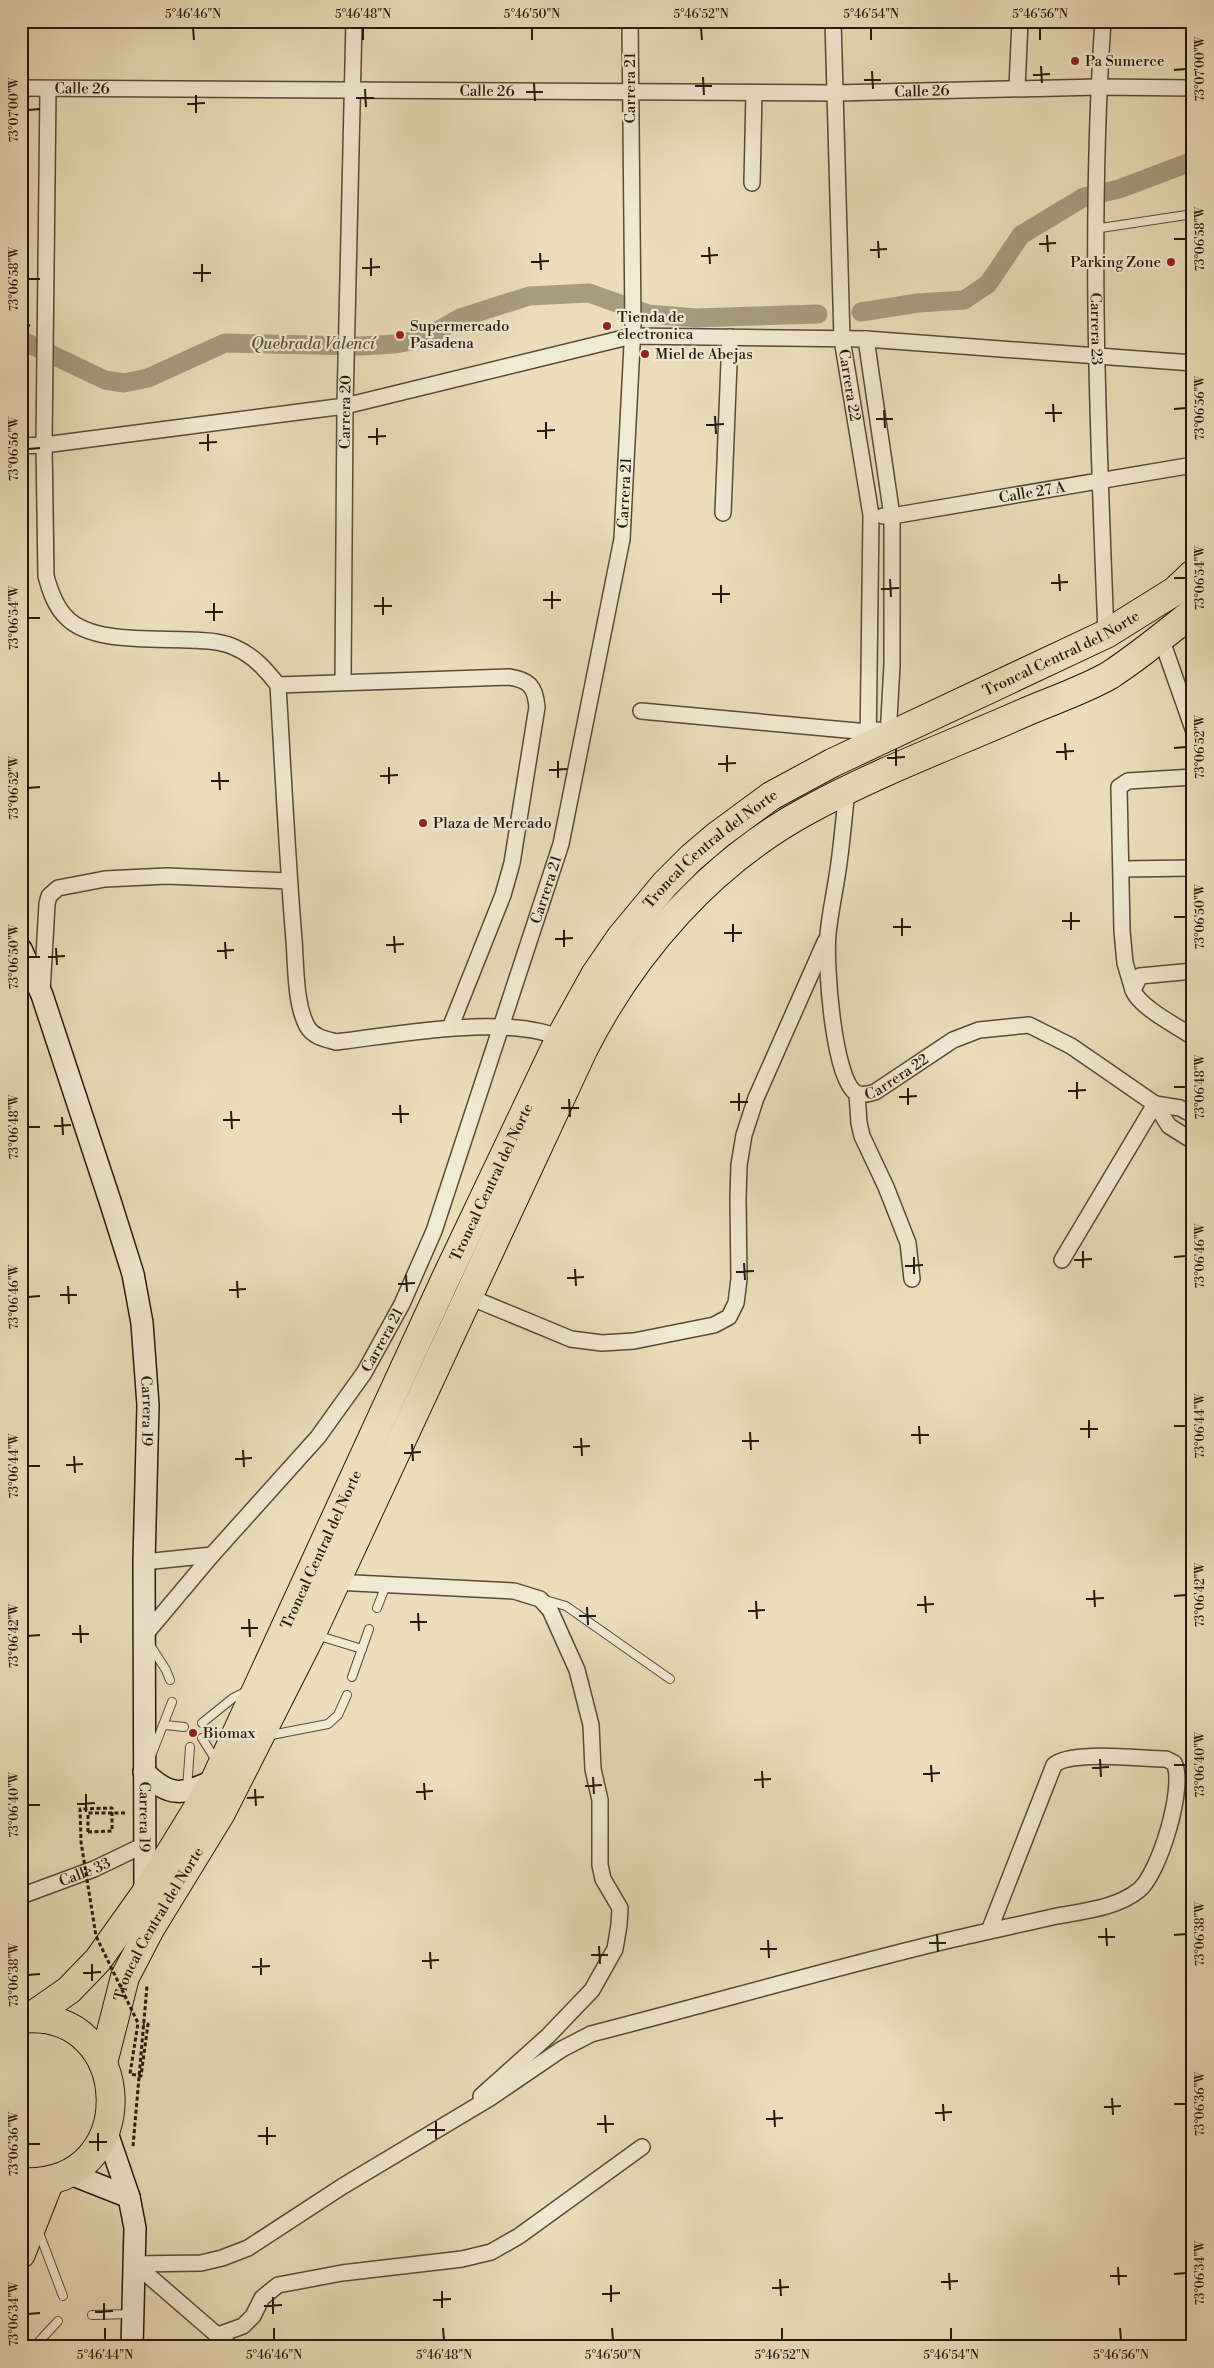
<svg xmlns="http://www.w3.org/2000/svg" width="1214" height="2368" font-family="'Libre Bodoni',serif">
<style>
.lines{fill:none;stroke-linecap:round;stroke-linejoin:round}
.canal{stroke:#a79b81;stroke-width:19}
.lane-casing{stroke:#564b3a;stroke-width:10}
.street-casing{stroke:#564b3a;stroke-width:18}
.secondary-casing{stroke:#241a0f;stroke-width:24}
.highway-casing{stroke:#241a0f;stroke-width:30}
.path{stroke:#241a0f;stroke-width:3;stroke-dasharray:4 2.5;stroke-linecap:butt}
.lane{stroke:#f2e9d3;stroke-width:8}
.street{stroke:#f2e9d3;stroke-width:15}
.secondary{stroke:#f2e9d3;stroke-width:21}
.highway{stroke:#ebddbb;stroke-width:28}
.path-bridge{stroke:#241a0f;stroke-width:3;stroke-dasharray:4 2.5;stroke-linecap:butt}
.ticks{fill:none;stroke:#241a0f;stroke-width:2}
.poi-dot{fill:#8f2418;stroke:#f2e9d3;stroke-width:2}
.labels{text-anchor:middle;stroke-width:4.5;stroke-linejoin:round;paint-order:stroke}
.poi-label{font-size:15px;fill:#241a0f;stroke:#f2e9d3;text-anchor:start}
.street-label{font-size:15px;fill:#241a0f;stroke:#f2e9d3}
.water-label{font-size:16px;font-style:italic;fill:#584e3d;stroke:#f2e9d3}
.neatline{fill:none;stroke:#241a0f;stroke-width:2}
.ticks-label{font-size:12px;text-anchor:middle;fill:#241a0f}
</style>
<rect width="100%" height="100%" fill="#ebddbb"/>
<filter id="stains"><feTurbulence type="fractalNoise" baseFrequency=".004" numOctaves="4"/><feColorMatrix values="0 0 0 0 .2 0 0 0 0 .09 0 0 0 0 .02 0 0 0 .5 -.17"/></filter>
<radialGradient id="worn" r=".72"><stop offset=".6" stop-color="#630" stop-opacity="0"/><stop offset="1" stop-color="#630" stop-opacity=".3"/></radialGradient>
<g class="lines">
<g class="canal">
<polyline points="861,312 918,303 964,300 988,284 1021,235 1084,197 1119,189 1193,161"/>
<polyline points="21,340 105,380 124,383 148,378 225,343 361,346 395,344 423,339 460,318 529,296 589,293 648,314 696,318 818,314"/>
</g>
<g class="lane-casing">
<g id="lane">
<polyline points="1094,229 1193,214"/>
<polyline points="542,1599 566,1606 670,1679"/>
<polyline points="377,1608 386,1585"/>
<polyline points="316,1635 362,1649"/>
<polyline points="150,1645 166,1670 170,1680"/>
<polyline points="352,1677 369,1629"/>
<polyline points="202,1723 233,1698 247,1691"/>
<polyline points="165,1725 184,1727"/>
<polyline points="266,1736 328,1724 338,1715 347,1695"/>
<polyline points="202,1738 217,1762"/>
<polyline points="151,1756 172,1702"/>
<polyline points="187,1789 190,1747"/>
<polyline points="38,2230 63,2296"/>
<polyline points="92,2315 132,2314"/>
<polyline points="34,2347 58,2321"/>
</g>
</g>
<g class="street-casing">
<g id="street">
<path id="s1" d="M833,21L842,339L871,515L868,748"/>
<path id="s2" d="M1103,21C1089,226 1098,430 1106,634"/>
<path id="s3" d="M21,88L835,93L1099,87L1193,88"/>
<polyline points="1017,88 1020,21"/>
<path d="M48,89L44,445L46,576C50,591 55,606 66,617C91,644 156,638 191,640C206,641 222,641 236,648C254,656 266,670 278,685C283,770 287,855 294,940C296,965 295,1004 307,1026C313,1037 325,1039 336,1042C396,1035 512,1012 566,1041"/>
<polyline points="752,183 754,93"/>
<polyline points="866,339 892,516 892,665 888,737"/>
<polyline points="21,446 44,445 345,406 632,336 866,339 1193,363"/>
<polyline points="723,513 730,337"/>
<path id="s4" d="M883,516H892L1193,465"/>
<polyline points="1161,638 1193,729"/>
<path id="s5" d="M343,682L345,406L354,21"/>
<path d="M278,685L509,677C529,680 535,686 537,707L512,863L503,895L450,1028"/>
<polyline points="641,711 868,732 878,730"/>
<path id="s6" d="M847,790C844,817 842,843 838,870C835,891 830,913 828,934C825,961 833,1079 856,1093C862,1096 869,1094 875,1092L953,1040L979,1030L1029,1025L1071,1046L1155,1104L1169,1126L1193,1141"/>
<polyline points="1122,869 1193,868"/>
<path d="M1193,971L1140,976L1133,990C1139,1007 1177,1026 1193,1037"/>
<polyline points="1133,990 1125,963 1122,931 1119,787 1128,781 1193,777"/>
<polyline points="42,992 47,904 49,896 58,888 105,879 167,876 289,881"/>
<polyline points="857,1094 859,1123 862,1136 886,1187 908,1243 912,1279"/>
<polyline points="1155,1104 1180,1108 1193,1115"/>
<polyline points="1062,1260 1155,1104"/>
<polyline points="467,1296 571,1339 602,1343 634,1341 714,1325 729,1317 736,1303 739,1279 738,1198 739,1165 744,1135 756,1098 825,942"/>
<polyline points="144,1562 212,1555"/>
<polyline points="334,1582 514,1591 540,1599 550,1610 577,1670 591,1725 593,1769 600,1800 600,1865 603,1879 620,1908 619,1925 615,1949 592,1990 548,2036 481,2096"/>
<path id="s7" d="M144,1636L212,1555L318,1437L364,1373L402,1304L434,1231L561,844L622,539L633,326L630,21"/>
<path id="s8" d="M21,1896L94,1869L144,1845"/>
<path d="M135,2264L201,2263L222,2258L248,2248L343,2186L490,2098L562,2049L591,2034C712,2003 832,1968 954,1939C988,1931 1022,1924 1057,1916C1084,1911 1117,1908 1139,1890C1159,1874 1186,1786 1174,1763L1166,1759C1142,1759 1071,1750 1054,1765L989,1931"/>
<polyline points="135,2264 231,2347"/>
<polyline points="218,2335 243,2326 253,2316 262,2298 278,2285 342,2273 462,2259 491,2252 519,2236 642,2147"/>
</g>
</g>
<g class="secondary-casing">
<g id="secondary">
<path id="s9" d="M21,949L42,995L111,1204L133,1274L142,1323L148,1405L144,1562L145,1894"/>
<path d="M144,1772C171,1799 183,1794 215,1780"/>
<polyline points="106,2130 129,2197 135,2228 132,2347"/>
<polyline points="68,2173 129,2197"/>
</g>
</g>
<g class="highway-casing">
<g id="highway">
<path id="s10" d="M29,2018L69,1990L98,1960L145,1894L215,1780L444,1282L560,1038L595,975L621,937L665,884L691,858L718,835L771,796L832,763L1106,634L1175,591L1193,574"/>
<path d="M21,2019C136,2006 145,2189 21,2182"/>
<path id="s11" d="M103,2063L125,1977L150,1929L221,1813L312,1633L583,1050C633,951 711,862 810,809C880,771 956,743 1028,711C1054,700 1086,689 1110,675C1139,656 1166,634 1193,612"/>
<polyline points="21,2254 50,2180"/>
</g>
</g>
<g class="path">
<polyline points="21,322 30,326"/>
<polyline points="88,1832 88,1813 125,1813"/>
<polyline points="133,2146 147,1986"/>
</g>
<use href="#lane" class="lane"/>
<use href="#street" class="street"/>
<use href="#secondary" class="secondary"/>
<use href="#highway" class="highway"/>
<polyline class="path-bridge" points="88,1832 112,1831 112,1808 80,1809 81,1842 96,1936 138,2023 130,2074 141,2076 148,2024 143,2024"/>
</g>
<path class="ticks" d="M193,28L194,40M363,28V40M532,28V40M701,28L702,40M871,28V40M1040,28V40M1041,66L1042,83M1174,70L1186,69M872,71L873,89M1033,75L1050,74M703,77L704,95M864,80H881M534,83L535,101M695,86H712M365,89L366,107M526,92H543M196,95V113M356,98H374M187,104L205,103M28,110L40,109M1047,235L1048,252M1174,239H1186M878,241L879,258M1039,244L1056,243M709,247L710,264M870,250L887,249M540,253L541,270M701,256L718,255M371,258V276M531,262L549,261M202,264V282M362,268L380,267M193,273H211M28,279H40M1053,404L1054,422M1174,409L1186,408M884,410L885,428M1045,413H1062M715,416L716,434M876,419H893M546,422V439M706,425L724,424M377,428V445M537,431L555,430M208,434V451M368,437L386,436M199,443L217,442M28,449L40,448M1059,574L1060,591M1174,578H1186M890,579L891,597M1051,583L1068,582M721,585V603M881,589L899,588M552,591V609M712,594H730M383,597V615M543,600H561M214,603V621M374,606H392M205,612H223M28,618H40M1065,743L1066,760M1174,748L1186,747M896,749V766M1056,752L1074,751M727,755V772M887,758L905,757M558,761V778M718,764L736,763M389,767V784M549,770L567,769M219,772L220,790M380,776L398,775M211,781H229M28,788L40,787M1071,912V930M1174,917H1186M902,918V936M1062,921H1080M733,924V942M893,927H911M564,930V947M724,933H742M394,936L395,953M555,939L573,938M225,942L226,959M386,945L404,944M56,948L57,965M217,951L234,950M28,957H40M48,957L65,956M1077,1082V1099M1174,1087H1186M908,1088V1105M1068,1091L1086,1090M739,1093V1111M899,1097L917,1096M569,1099L570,1117M730,1102H748M400,1105L401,1123M561,1108H579M231,1111L232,1129M392,1114H409M62,1117L63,1135M223,1120H240M54,1126L71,1125M28,1127H40M1083,1251V1268M914,1257V1274M1174,1257L1186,1256M1074,1260L1092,1259M744,1263L745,1280M905,1266L923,1265M575,1269L576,1286M736,1272L754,1271M406,1275L407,1292M567,1278L584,1277M237,1281L238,1298M398,1284L415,1283M68,1286L69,1304M229,1290L246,1289M60,1295H77M28,1297L40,1296M1089,1420V1438M919,1426L920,1444M1174,1426H1186M1080,1429H1098M750,1432L751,1450M911,1435H929M581,1438L582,1456M742,1441H759M412,1444L413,1461M573,1447L590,1446M243,1450L244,1467M404,1453L421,1452M74,1456L75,1473M235,1459L252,1458M66,1465L83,1464M28,1466H40M1094,1590L1095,1607M925,1596L926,1613M1174,1596L1186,1595M1086,1599L1104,1598M756,1601L757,1619M917,1605L934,1604M587,1607L588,1625M748,1611L765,1610M418,1613L419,1631M579,1616H596M249,1619L250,1637M410,1622H427M80,1625L81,1643M241,1628H258M72,1634H89M28,1636L40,1635M1100,1759L1101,1777M931,1765L932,1782M1174,1765H1186M1092,1768L1109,1767M762,1771L763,1788M923,1774L940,1773M593,1777L594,1794M754,1780L771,1779M424,1783L425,1800M585,1786L602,1785M255,1789L256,1806M416,1792L433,1791M86,1794V1812M247,1798L264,1797M77,1804L95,1803M28,1805H40M1106,1928L1107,1946M937,1934L938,1952M1174,1935L1186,1934M1098,1937H1115M768,1940L769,1958M929,1943H946M599,1946L600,1964M760,1949H777M430,1952L431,1969M591,1955H608M261,1958V1975M422,1961L439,1960M92,1964V1981M252,1967L270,1966M83,1973L101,1972M28,1975L40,1974M1112,2098L1113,2115M943,2104L944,2121M1174,2104H1186M1104,2107L1121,2106M774,2110L775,2127M935,2113L952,2112M605,2115L606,2133M766,2119L783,2118M436,2121V2139M597,2124H614M267,2127V2145M427,2130H445M98,2133V2151M258,2136H276M89,2142H107M28,2144H40M1118,2267L1119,2285M949,2273L950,2290M1174,2274L1186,2273M1110,2276H1127M780,2279L781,2296M941,2282L958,2281M611,2285V2302M772,2288L789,2287M442,2291V2308M602,2294L620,2293M273,2297V2314M433,2300L451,2299M104,2303V2320M264,2306L282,2305M95,2312L113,2311M28,2314L40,2313M105,2328V2340M274,2328V2340M443,2328L444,2340M612,2328L613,2340M782,2328V2340M951,2328V2340M1120,2328L1121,2340"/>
<g class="poi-dot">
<circle cx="1075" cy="61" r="5"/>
<circle cx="1171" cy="262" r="5"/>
<circle cx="607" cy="326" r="5"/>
<circle cx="400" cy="335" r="5"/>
<circle cx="645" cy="354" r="5"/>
<circle cx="423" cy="823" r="5"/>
<circle cx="193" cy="1733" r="5"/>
</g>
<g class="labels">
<g class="poi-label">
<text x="1085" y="66">Pa Sumerce</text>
<text x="1161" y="267" text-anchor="end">Parking Zone</text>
<text x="617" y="322">Tienda de<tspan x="617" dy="17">electronica</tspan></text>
<text x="410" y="331">Supermercado<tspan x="410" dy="17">Pasadena</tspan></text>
<text x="655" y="359">Miel de Abejas</text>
<text x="433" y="828">Plaza de Mercado</text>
<text x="203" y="1738">Biomax</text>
</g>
<g class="street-label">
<text transform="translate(630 88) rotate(-90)" y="5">Carrera 21</text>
<text dy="5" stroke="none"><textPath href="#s3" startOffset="61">Calle 26</textPath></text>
<text dy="5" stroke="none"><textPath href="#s3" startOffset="466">Calle 26</textPath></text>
<text dy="5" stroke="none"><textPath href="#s3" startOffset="901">Calle 26</textPath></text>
<text dy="5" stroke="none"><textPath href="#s2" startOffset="308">Carrera 23</textPath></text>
<text dy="5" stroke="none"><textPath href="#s1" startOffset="365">Carrera 22</textPath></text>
<text dy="5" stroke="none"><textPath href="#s5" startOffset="270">Carrera 20</textPath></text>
<text dy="5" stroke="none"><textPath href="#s7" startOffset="1266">Carrera 21</textPath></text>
<text dy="5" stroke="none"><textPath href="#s4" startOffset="151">Calle 27 A</textPath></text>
<text dy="5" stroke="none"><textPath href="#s10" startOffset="1772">Troncal Central del Norte</textPath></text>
<text dy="5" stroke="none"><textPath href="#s10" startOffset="1368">Troncal Central del Norte</textPath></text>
<text dy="5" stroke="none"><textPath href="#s7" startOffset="861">Carrera 21</textPath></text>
<text dy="5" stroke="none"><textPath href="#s6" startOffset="355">Carrera 22</textPath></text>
<text dy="5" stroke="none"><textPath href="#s10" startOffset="964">Troncal Central del Norte</textPath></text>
<text dy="5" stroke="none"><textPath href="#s7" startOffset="381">Carrera 21</textPath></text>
<text dy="5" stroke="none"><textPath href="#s9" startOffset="482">Carrera 19</textPath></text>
<text dy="5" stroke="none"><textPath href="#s10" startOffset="559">Troncal Central del Norte</textPath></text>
<text dy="5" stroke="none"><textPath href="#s9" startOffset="888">Carrera 19</textPath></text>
<text dy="5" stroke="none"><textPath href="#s8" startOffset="68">Calle 33</textPath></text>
<text dy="5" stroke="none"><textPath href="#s11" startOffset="151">Troncal Central del Norte</textPath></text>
</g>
<g class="water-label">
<text x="313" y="349">Quebrada Valencí</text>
</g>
</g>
<rect width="1214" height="2368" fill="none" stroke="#ebddbb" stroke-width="55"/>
<rect x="28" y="28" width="1158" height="2312" class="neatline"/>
<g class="ticks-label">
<text x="193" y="18">5°46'46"N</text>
<text x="363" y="18">5°46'48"N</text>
<text x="532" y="18">5°46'50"N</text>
<text x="701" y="18">5°46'52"N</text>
<text x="871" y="18">5°46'54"N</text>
<text x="1040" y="18">5°46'56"N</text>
<text transform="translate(1200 69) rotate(-90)" y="4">73°07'00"W</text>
<text transform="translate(14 110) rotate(-90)" y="4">73°07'00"W</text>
<text transform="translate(1200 239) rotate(-90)" y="4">73°06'58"W</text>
<text transform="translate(14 279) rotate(-90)" y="4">73°06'58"W</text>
<text transform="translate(1200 408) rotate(-90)" y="4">73°06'56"W</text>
<text transform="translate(14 449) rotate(-90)" y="4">73°06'56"W</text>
<text transform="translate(1200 578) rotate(-90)" y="4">73°06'54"W</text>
<text transform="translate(14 618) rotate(-90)" y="4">73°06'54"W</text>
<text transform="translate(1200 747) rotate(-90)" y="4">73°06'52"W</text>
<text transform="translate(14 788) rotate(-90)" y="4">73°06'52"W</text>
<text transform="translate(1200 917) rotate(-90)" y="4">73°06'50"W</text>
<text transform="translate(14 957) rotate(-90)" y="4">73°06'50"W</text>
<text transform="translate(1200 1087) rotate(-90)" y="4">73°06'48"W</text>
<text transform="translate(14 1127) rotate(-90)" y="4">73°06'48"W</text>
<text transform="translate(1200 1256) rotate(-90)" y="4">73°06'46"W</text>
<text transform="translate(14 1297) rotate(-90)" y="4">73°06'46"W</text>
<text transform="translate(1200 1426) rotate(-90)" y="4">73°06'44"W</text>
<text transform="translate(14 1466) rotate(-90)" y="4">73°06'44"W</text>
<text transform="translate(1200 1595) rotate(-90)" y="4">73°06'42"W</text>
<text transform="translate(14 1636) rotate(-90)" y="4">73°06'42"W</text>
<text transform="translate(1200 1765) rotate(-90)" y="4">73°06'40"W</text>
<text transform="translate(14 1805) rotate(-90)" y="4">73°06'40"W</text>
<text transform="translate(1200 1934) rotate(-90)" y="4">73°06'38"W</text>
<text transform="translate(14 1975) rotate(-90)" y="4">73°06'38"W</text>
<text transform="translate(1200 2104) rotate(-90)" y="4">73°06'36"W</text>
<text transform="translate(14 2144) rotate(-90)" y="4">73°06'36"W</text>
<text transform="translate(1200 2273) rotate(-90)" y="4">73°06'34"W</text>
<text transform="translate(14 2314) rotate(-90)" y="4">73°06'34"W</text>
<text x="105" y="2359">5°46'44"N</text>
<text x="274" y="2359">5°46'46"N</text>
<text x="444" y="2359">5°46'48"N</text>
<text x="613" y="2359">5°46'50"N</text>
<text x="782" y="2359">5°46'52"N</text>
<text x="951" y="2359">5°46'54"N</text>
<text x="1121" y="2359">5°46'56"N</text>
</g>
<rect width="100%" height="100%" filter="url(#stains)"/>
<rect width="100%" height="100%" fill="url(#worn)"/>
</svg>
